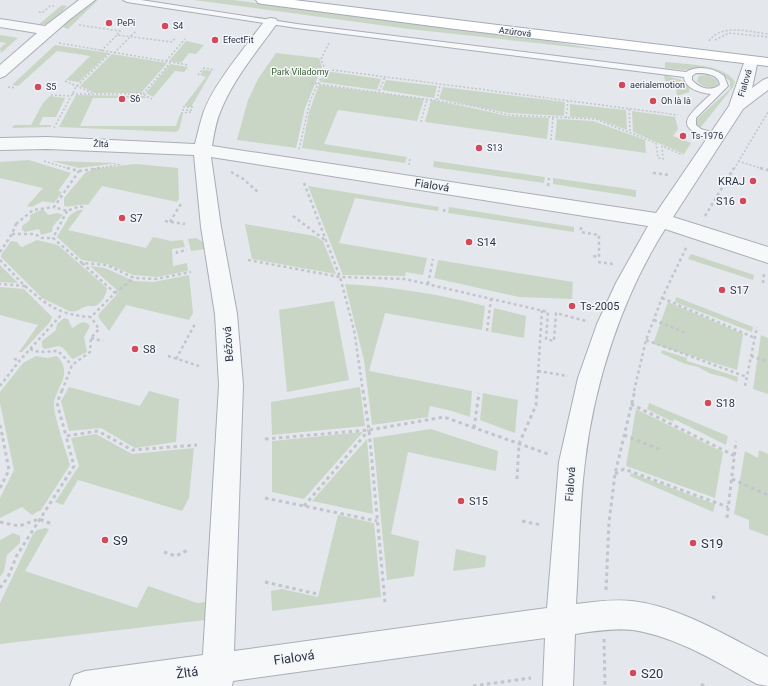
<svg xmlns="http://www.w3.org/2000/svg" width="768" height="686" font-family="Roboto,sans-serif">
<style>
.green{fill:#c9d6c5}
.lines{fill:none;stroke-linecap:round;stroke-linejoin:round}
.lane-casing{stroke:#a9aeb7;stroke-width:2}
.street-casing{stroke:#a9aeb7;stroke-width:2}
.primary-casing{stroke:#a3abb8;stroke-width:2}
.path-far2{stroke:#c2c5cb;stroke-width:1.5;stroke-dasharray:2 2;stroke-linecap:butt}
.path-far1{stroke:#c2c5cb;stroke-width:2.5;stroke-dasharray:3 3;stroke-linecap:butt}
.path{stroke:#c2c5cb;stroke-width:3;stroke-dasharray:3.5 3.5;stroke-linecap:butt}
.lane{fill:#f7f8fa;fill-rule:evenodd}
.street{fill:#f7f8fa;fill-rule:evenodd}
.primary{fill:#fff;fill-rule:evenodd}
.poi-dot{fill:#d1495b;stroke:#f4f6f9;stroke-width:1.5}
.labels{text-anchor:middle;stroke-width:3;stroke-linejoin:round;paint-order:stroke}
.far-poi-label{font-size:9px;fill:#2b3445;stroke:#f4f6f9;text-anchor:start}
.far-street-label{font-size:9px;fill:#2b3445;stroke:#f4f6f9}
.far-park-label{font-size:9px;fill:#3f6138;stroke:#f4f6f9}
.poi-label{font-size:11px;fill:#2b3445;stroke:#f4f6f9;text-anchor:start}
.street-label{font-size:11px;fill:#2b3445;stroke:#f4f6f9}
.near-poi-label{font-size:13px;fill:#2b3445;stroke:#f4f6f9;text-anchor:start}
.near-street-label{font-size:13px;fill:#2b3445;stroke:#f4f6f9}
</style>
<rect width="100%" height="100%" fill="#e4e7ec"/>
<g class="green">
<polygon points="96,0 98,0 68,29 63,27 62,25"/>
<polygon points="194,0 233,0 544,40 609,51 409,29"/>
<path d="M62,5L67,6C59,15 51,26 38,25Z"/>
<polygon points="0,35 18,38 1,53 0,48 6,43 0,42"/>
<polygon points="186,41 204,45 196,54 189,53 181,63 169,61"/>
<polygon points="55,45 109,53 79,82 66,80 90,56 57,51 18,86 12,85"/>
<polygon points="276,53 319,58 322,67 305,108 296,148 237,140 248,100 258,79"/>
<polygon points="112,54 167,63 141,93 95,93 80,86"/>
<path d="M665,62C684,64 725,64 735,82L733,87L700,128L696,126L695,121L730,89V81L720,73L707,69L700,68L684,70L665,68Z"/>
<polygon points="170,64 188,67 184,72 175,71 153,97 146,93"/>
<polygon points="204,70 212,71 191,107 184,106 206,77 200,75"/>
<polygon points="325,71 381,79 377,90 320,82"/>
<polygon points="664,75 681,80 690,86 689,92 677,96 675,82 665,81"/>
<path d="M708,75L717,80L718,86C710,89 702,87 697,81L699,76Z"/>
<polygon points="386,80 437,86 434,98 382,90"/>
<polygon points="319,85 424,99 417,121 338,110 324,144 407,157 405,163 302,148 309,112"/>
<polygon points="443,87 565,102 564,116 508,113 439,99"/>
<polygon points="76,95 143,96 148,98 93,98 80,126 176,126 180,114 183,114 179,130 176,132 59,127"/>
<polygon points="50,96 65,98 56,117 43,117 39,125 51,125 51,127 12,128 14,125 31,125 43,103"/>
<polygon points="431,100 473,108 507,116 549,118 547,139 425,122"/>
<polygon points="570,104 626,110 627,130 594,118 570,117"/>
<polygon points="632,111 675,117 678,129 673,136 691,143 684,154 633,132"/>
<polygon points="557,119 593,121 645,140 646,153 555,140"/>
<polygon points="29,160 71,173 58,191 62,192 54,203 43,201 32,207 27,206 43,188 0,178 0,162"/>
<polygon points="52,161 119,163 79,168"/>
<polygon points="434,161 545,177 544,183 433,167"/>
<path d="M136,164L178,168L179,199L177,202L102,186L88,205C79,203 72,208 64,206V198L86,172L100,168Z"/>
<polygon points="553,178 636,190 636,197 553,184"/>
<polygon points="308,186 439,207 438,211 355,198 339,243 427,258 423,275 406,272 405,276 343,275"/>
<polygon points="449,207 574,227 574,232 448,213"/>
<polygon points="43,209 48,215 58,213 63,215 53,226 52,232 41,235 39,229 25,232 22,230 22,226 30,220 30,215"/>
<polygon points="78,210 83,210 68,230 146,248 153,237 171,241 183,240 185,247 172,249 173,266 187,263 188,271 157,277 133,275 107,264 82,260 57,237 70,215"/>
<polygon points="245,224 315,236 323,241 336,274 252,259"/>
<polygon points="196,238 203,242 205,249 191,251 188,239"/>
<path d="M37,240L58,245L107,288C107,294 101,305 94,306C92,307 90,305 88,306C81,307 78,313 69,311L42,298L1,257V255L11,241L17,242L20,246L22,247Z"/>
<polygon points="691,254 754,275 753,280 688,259"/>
<polygon points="438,260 573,282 572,299 519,297 434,278"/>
<polygon points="0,265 18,283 0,282"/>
<polygon points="90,266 105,268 134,281 154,282 189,275 193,313 189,320 126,305 109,331 99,318 98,315 119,292"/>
<path d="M345,284C393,287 439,294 485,306L482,330L385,313L369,371L472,391L470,417L452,411L430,406L428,417L372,425L364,360Z"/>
<polygon points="0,287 24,289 52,317 50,322 22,352 19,352 38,325 0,315"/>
<polygon points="676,297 753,327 752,332 675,302"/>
<polygon points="334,301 349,380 287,392 279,310"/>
<polygon points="668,302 743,334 737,370 653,344"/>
<polygon points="494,308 526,316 524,338 491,332"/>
<path d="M64,318L68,319L72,328C79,325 83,318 90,326L84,337L87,352L73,359C67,355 66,348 59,346L45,349L42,347V341L56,330L57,324Z"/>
<polygon points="761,335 768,338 768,394 753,389"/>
<polygon points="662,350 687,358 687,361 738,377 737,382 725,377 711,374 698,367 685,364 661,353"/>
<path d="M36,356L47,358L57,356C73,373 58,384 54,402C52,411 67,454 70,465L41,510L32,515L22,507L0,518V498L14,470L0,403V392L23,363Z"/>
<polygon points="69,387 140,406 149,391 179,399 176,442 135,448 101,428 69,431 61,401"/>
<polygon points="360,387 365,426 272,435 271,402"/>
<polygon points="483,393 518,400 515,433 480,420"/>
<polygon points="649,403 728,436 726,445 674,419 673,422 647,409"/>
<polygon points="636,409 723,452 715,498 626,466"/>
<polygon points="431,429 498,451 496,471 408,452 391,534 419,541 414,576 387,580 373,438"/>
<polygon points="363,432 304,499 272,492 272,441"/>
<polygon points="96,434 132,454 194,448 189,498 182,511 78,480 63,505 55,502 79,466 71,438"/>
<polygon points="367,439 373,514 312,501"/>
<polygon points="759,450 768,454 768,536 749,529 749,520 734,514 745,451 758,458"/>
<polygon points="631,473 715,504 713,512 630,476"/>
<polygon points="338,515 374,523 381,597 272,611 271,591 282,589 318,597"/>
<polygon points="45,528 49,529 25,571 137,608 148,586 197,603 206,602 205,620 0,644 0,603 33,534 37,530"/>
<polygon points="13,533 20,536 20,543 7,555 4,571 0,577 0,540"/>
<polygon points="456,549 486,556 485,567 453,571"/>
</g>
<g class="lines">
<g class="lane-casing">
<path id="lane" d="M123,0H141L297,24L686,72C697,65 714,68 724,76L728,86L696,118V125L701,129L720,135L722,137L717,140C672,128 684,119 711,94C701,93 685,89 684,77L297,28L127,2ZM696,73C705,73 719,74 720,85C710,92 699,88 692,80V76Z"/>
</g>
<g class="street-casing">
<g id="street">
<polygon points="79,0 95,0 69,20 5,76 0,78 0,65 37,33 0,27 0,19 45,26"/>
<path d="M271,18L276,19L278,22C258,50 234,78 221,110C216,121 214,134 212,146L656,213L729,106L746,57H756L758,60L752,88L763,80L768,78V90L743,109L673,217L768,247V263L665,229C622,297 594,383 585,462C579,509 579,557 576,604C595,602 613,599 632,601C678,606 727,636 768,657V686L757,684C718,663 678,637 633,630C614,628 594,631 575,634L573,686H543L545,638L233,681L232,686H70L74,675L85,671L203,655L219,385L215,314L201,227L194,155L47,149L0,150V138L47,137L195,144C198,133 200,122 204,111C215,82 247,45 266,19ZM211,157L648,226L616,283L597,324L578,378L559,462L547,608L234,651L243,385L237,314L221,227Z"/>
</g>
</g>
<g class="primary-casing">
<polygon id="primary" points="256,0 294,0 768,58 768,66 455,29 263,4 258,3"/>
</g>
<g class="path-far2">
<polyline points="39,12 42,13 50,6 54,6"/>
<polyline points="79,25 120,31 117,35 172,42 176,37"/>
<polyline points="715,40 729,33 768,37"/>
<path d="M709,41C721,23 750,32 768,34"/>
<polyline points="59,43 188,65"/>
<polyline points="329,43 321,59 325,69 678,115"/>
<polyline points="101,51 117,35"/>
<polyline points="114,53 136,31"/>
<polyline points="166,61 185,39"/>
<polyline points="198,75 204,68 215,70"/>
<polyline points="65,81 92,93"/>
<polyline points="311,83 474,106 508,115 595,119 656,143 658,158 663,159 662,146 683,155"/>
<polyline points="8,87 16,88"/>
<polyline points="379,91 385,77"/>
<polyline points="72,94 143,94 152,99"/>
<polyline points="143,94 170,63"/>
<polyline points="51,95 70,96"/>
<polyline points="437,100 440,85"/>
<polyline points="183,107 193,107"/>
<polyline points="629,109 630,132"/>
<polyline points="182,110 192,110"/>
<polyline points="181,113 192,112"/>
<polyline points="566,118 568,101"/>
<polyline points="421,122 427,99"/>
<polyline points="54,128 76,87 110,53"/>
<polyline points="551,140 553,117"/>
<polyline points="299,149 310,101 325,69"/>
<polyline points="44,161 70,169"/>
<polyline points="738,161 763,169"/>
<polyline points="409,165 410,157"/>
<polyline points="94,169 122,164"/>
<polyline points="734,169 768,112"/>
</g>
<g class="path-far1">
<polyline points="67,168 79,171 54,207 67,211 80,206 85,208"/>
<polyline points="760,168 768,170"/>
<polyline points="79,171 100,168"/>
<polyline points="231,172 242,178 258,192"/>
<polyline points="653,173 670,175"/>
<polyline points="304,183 340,277 354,330 363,391"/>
<polyline points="548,186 549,178"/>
<polyline points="67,211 53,238 82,263 107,265 134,278 156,279 191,272"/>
<polyline points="444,212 445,206"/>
<polyline points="293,216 325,240"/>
<polyline points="705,216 734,168"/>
<polyline points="165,221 185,224"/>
<polyline points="170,222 182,202"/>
<polyline points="16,224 33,210 54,207"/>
<polyline points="581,227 581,232 599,235 599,257 593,256"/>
<polyline points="12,234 35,234 42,238 53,238"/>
<polyline points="0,252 12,234 16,224 13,223"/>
<polyline points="177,254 177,252 187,250"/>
<polyline points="0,260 25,286 0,284"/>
<polyline points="248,260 340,277 405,279 548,312 546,339 554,341 556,313 586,321"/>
<polyline points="598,262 613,264"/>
<polyline points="763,283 764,274"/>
<polyline points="428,284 433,259"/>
<path d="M25,286C48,306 60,315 91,317L115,293L82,263"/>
<polyline points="115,293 134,278"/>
<polyline points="662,298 755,338"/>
<polyline points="654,320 686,333"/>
<polyline points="487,331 491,299"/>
<polyline points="91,338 103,341"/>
<polyline points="646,340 747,377"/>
<polyline points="30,349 39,352 58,351 72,365"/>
<polyline points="168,356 199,366"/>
<polyline points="751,356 768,362"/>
<polyline points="14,359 20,360"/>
<polyline points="176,359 195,324"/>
<polyline points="538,371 568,376"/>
<polyline points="0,386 20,360 62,314"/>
<polyline points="745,386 757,327"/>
<polyline points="62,391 72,365 90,352 91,338 99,329 91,317"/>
<polyline points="537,391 542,310"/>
<polyline points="634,391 646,340 662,298 687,246"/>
</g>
<g class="path">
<polyline points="62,390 57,403 66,436 98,431 132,450 197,445"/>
<polyline points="363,390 369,430 385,602"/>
<polyline points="631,404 735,456"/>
<polyline points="0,425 2,434 0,434"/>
<polyline points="474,428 479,393"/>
<polyline points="624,435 659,449"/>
<polyline points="265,439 369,430 444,417 548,454"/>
<polyline points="615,474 624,469 728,507"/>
<polyline points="517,479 519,444 536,405 537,390"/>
<polyline points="732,479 768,495"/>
<polyline points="0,488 9,470 2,434"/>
<polyline points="265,498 377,521"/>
<polyline points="304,506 369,430"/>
<polyline points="727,518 736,441"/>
<polyline points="522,521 541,525"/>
<polyline points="0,522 19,526 39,519 52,524"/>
<polyline points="164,552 176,556 188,550"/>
<polyline points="265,582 317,594"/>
<polyline points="0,588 8,577 17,555 74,466 66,436"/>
<polyline points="606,590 609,522 615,474 635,390"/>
<polyline points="713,599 715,592"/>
<polyline points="604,639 605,686"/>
<polyline points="701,684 705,686"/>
<polyline points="473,686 531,678"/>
</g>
<use href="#lane" class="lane"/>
<use href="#street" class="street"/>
<use href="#primary" class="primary"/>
</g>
<g class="poi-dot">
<circle cx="109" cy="23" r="4"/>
<circle cx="165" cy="26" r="4"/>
<circle cx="215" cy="40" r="4"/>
<circle cx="622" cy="85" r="4"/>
<circle cx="38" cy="87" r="4"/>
<circle cx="122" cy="99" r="4"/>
<circle cx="653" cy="101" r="4"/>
<circle cx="683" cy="136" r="4"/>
<circle cx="479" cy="148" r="4"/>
<circle cx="753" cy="181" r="4"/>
<circle cx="743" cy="201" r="4"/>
<circle cx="122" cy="218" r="4"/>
<circle cx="469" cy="242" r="4"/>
<circle cx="722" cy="290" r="4"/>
<circle cx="572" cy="306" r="4"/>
<circle cx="135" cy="349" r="4"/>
<circle cx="708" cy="403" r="4"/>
<circle cx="461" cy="501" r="4"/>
<circle cx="105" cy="540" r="4"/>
<circle cx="693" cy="543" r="4"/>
<circle cx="633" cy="673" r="4"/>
</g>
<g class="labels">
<g class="far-poi-label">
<text x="117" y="26">PePi</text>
<text x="173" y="29">S4</text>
<text x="223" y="43">EfectFit</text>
<text x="630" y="88">aerialemotion</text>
<text x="46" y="90">S5</text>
<text x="130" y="102">S6</text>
<text x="661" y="104">Oh là là</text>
<text x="691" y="139">Ts-1976</text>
<text x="487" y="151">S13</text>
</g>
<g class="far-street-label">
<text transform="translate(515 32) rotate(7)" y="3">Azúrová</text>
<text transform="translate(745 83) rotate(-73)" y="3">Fialová</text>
<text transform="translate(101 144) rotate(1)" y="3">Žltá</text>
</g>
<g class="far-park-label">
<text x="300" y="75">Park Viladomy</text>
</g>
<g class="poi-label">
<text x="745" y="185" text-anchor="end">KRAJ</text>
<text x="735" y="205" text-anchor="end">S16</text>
<text x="130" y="222">S7</text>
<text x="477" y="246">S14</text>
<text x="730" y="294">S17</text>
<text x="580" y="310">Ts-2005</text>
<text x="143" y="353">S8</text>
<text x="716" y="407">S18</text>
<text x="469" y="505">S15</text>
</g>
<g class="street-label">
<text transform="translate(432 185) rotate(9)" y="4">Fialová</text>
<text transform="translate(228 344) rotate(-94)" y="4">Béžová</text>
<text transform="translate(570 484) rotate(-86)" y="4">Fialová</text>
</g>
<g class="near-poi-label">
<text x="113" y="545">S9</text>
<text x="701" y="548">S19</text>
<text x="641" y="678">S20</text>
</g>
<g class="near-street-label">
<text transform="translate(294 657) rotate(-8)" y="5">Fialová</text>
<text transform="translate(187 672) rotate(-8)" y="5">Žltá</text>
</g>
</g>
</svg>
